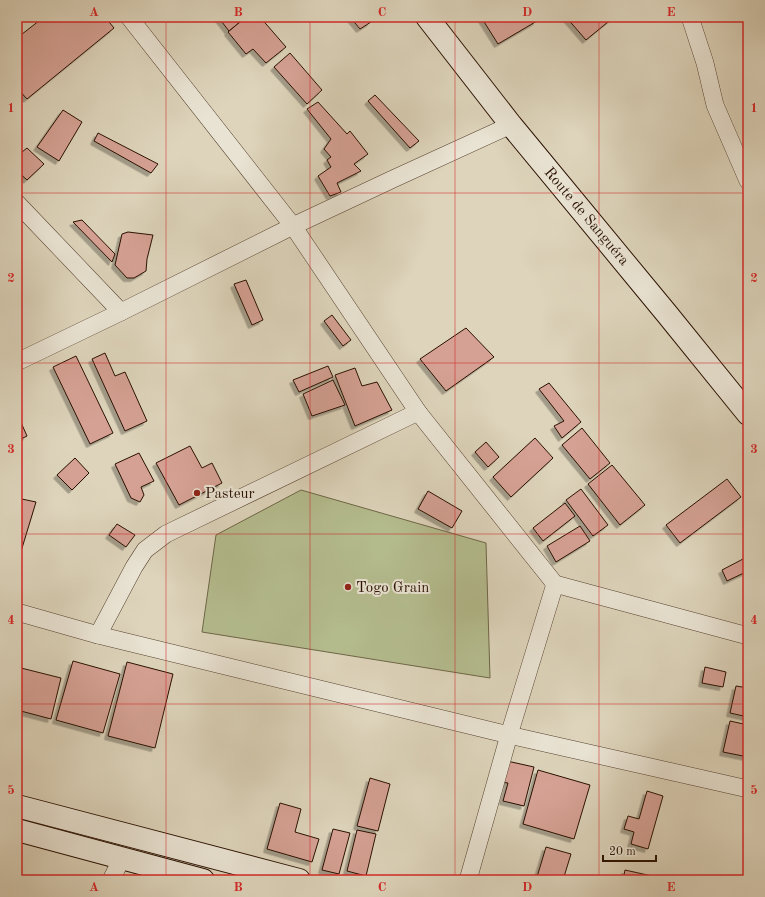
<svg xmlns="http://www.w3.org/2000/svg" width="765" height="897" font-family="'Old Standard TT',serif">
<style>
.green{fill:#b4bc8e;stroke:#6e6647}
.building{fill:#d5a194;stroke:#291000;filter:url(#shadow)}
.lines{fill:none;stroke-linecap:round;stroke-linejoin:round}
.street-casing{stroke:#56412f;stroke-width:18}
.secondary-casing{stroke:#291000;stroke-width:24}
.street{stroke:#e9e3d3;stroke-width:17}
.secondary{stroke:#e9e3d3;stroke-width:22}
.grid{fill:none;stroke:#d62828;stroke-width:1;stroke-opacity:0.55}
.poi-dot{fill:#8f2418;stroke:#e9e3d3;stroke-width:1.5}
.labels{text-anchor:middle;stroke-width:4;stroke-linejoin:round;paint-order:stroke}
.street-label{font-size:15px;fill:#291000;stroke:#e9e3d3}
.poi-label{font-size:15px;fill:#291000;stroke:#e9e3d3;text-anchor:start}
.neatline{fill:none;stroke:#d62828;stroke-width:1.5}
.grid-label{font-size:13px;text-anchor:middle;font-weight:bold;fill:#d62828}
</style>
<defs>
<filter id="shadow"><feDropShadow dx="-3.5" dy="3.5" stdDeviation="0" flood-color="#0004"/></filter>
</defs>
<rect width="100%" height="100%" fill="#ddd4bb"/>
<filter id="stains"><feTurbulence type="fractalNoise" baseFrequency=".005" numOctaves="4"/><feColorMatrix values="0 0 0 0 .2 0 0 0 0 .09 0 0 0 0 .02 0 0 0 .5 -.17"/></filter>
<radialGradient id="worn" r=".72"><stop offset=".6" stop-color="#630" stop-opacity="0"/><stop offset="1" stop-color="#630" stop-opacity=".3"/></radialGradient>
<polygon class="green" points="301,490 486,543 490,678 202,632 216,535"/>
<g class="building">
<polygon points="44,17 105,17 114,28 27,99 17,88 17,38"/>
<polygon points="218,17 246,17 229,31"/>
<polygon points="246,17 260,17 286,47 266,63 253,49 246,54 228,32"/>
<polygon points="350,17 366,17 371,22 360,29"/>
<polygon points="481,17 534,17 537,21 498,44"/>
<polygon points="566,17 614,17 586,40"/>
<polygon points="290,53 322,90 307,104 274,67"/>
<polygon points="375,95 419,141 410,148 368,101"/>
<polygon points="318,102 347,134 350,131 368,154 354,164 361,171 337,183 341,192 330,196 318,176 331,167 327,160 331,157 324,149 331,139 307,109"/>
<polygon points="63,110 82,122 59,161 37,147"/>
<polygon points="98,133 158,164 151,173 94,141"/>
<polygon points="27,148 44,164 27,180 17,171 17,156"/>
<polygon points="82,220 115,254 112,262 73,222"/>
<polygon points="128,232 153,235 147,259 146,271 134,278 127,278 115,265 122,234"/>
<polygon points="246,280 263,320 252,325 234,284"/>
<polygon points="332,315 351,340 343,346 324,321"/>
<polygon points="466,328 494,357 446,391 420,359"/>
<polygon points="105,353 115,376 125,372 147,421 125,431 92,359"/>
<polygon points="76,356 113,433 90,444 53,367"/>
<polygon points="328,366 333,377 299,392 293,380"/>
<polygon points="355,368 362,386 377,382 392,410 355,426 335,375"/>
<polygon points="333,380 345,405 312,416 303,394"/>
<polygon points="549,383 581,422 562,438 554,426 564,421 539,389"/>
<polygon points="19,418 27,436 21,439 17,432 17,419"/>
<polygon points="582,428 610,463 590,479 562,445"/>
<polygon points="535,438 553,458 511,497 493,477"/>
<polygon points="486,442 499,457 488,467 475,452"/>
<polygon points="190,446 202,468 212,463 222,483 179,505 156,463"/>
<polygon points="139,453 154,481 141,487 144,495 140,502 131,498 115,464"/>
<polygon points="75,458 89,473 72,490 57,475"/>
<polygon points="612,465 645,505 620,525 588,484"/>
<polygon points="727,479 741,497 680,543 666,525"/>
<polygon points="581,489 608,525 593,536 566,500"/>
<polygon points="428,491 462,511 452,528 418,509"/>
<polygon points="17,498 36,502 19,558 17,557"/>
<polygon points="565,503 575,516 543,541 533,528"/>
<polygon points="117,524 135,535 126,547 109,535"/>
<polygon points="580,526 590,541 556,562 547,546"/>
<polygon points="743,559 748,568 748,571 727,581 722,570"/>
<polygon points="73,661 120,674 103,733 56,720"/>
<polygon points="127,662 173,674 155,748 108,736"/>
<polygon points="17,667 61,678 51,719 17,710"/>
<polygon points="705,667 726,672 723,687 702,683"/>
<polygon points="736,686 748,688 748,717 730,713"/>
<polygon points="730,721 748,725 748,757 723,752"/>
<polygon points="507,761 534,767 524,806 503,801 508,783 501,782"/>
<polygon points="538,770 590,785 574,839 523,824"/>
<polygon points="370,778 390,784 378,831 357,826"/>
<polygon points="647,791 663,796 648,849 631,844 634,832 624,829 628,816 639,819"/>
<polygon points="280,803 301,809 295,832 319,839 312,862 267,849"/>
<polygon points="333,829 350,833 339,874 322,870"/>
<polygon points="357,830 376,834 366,876 347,871"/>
<polygon points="546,847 571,854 563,880 545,880 537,877"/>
<polygon points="625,870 670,880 623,880"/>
</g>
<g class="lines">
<g class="street-casing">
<g id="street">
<polyline points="129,17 293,226 418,412 555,584 748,636"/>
<polyline points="690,17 705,63 715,105 748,181"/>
<polyline points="17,203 121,312"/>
<polyline points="17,362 121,312 293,226 393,179 511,125"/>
<polyline points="555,584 509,735 748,789"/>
<polyline points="17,612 98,635 509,735 468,880"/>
<polyline points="98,635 134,567 145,550 166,534 418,412"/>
<polyline points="111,880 122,858"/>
</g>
</g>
<g class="secondary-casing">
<g id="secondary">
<polyline points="427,17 511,125 667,314 748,414"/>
<polyline points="17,806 299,880"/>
<polyline points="17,830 203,880"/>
</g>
</g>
<use href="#street" class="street"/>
<use href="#secondary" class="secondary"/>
</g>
<path class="grid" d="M166,17V880M310,17V880M455,17V880M599,17V880M17,193H748M17,363H748M17,534H748M17,704H748"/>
<g class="poi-dot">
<circle cx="197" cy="493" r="4"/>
<circle cx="348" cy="587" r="4"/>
</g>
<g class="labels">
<g class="street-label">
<text transform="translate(587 216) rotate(50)" y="5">Route de Sanguéra</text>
</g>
<g class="poi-label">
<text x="205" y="498">Pasteur</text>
<text x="356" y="592">Togo Grain</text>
</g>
</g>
<rect width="765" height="897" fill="none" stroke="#ddd4bb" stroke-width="44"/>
<path d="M603 855v6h53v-6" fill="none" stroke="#291000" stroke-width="2"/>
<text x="609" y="855" font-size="12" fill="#291000" stroke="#e9e3d3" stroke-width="3" paint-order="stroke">20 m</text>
<rect x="22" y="22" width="721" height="853" class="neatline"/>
<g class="grid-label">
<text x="94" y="16">A</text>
<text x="238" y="16">B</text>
<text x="382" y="16">C</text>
<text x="527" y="16">D</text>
<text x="671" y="16">E</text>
<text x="11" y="112">1</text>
<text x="754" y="112">1</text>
<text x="11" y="282">2</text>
<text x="754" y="282">2</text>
<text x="11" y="453">3</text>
<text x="754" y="453">3</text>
<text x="11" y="624">4</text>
<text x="754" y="624">4</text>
<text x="11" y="794">5</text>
<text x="754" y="794">5</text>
<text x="94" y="891">A</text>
<text x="238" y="891">B</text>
<text x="382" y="891">C</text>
<text x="527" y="891">D</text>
<text x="671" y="891">E</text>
</g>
<rect width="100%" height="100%" filter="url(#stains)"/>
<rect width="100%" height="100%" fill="url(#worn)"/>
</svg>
